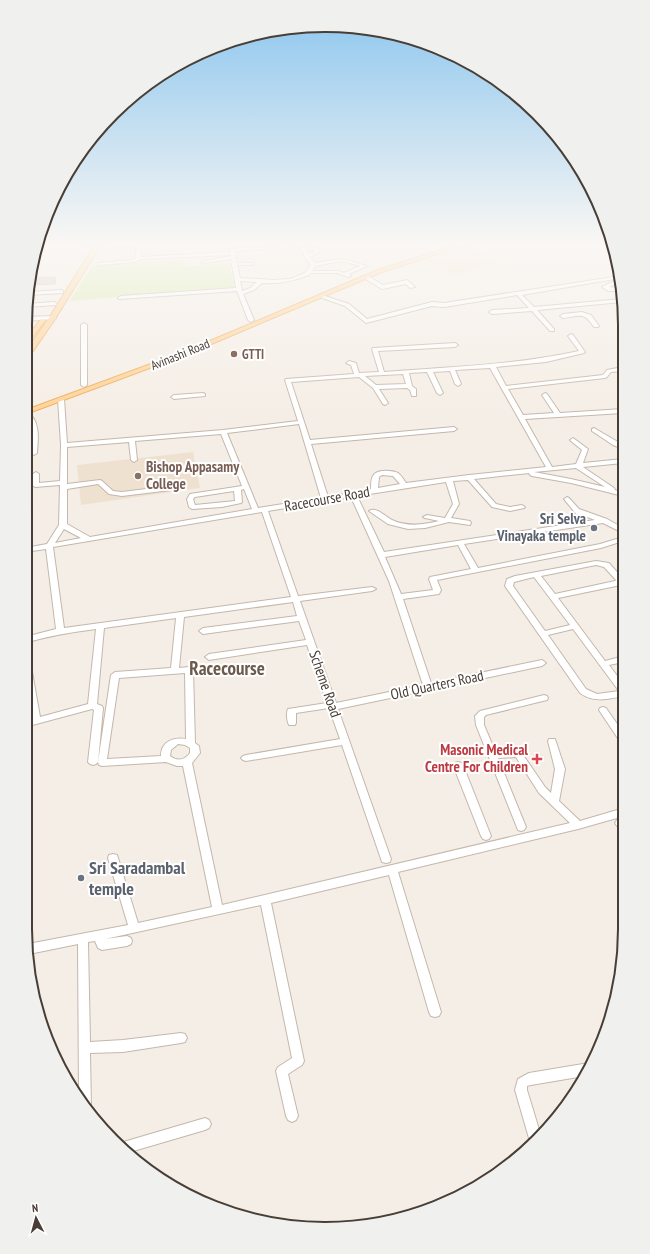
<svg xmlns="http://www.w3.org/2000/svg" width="650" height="1254" font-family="'PT Sans Narrow',sans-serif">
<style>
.commercial{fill:#f8e1d0}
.education{fill:#efe1cf}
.green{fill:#d8ecab}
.building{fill:#dacbbe;stroke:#d3bfad}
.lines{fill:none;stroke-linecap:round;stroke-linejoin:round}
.minor-casing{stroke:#c4b7ab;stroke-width:2}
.major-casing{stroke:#eead5b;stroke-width:2}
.minor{fill:#fff;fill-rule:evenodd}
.major{fill:#ffd295;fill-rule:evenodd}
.education-dot{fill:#8d6e63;stroke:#fff;stroke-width:1.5}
.worship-dot{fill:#6b7280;stroke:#fff;stroke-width:1.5}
.health-dot{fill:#e0444e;stroke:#fff;stroke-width:1.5}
.labels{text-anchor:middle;stroke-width:4;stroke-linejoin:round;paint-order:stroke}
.far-street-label{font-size:13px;fill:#483e35;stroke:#fff}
.far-education-label{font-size:13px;font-weight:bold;fill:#785e54;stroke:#fff;text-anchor:start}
.education-label{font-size:15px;font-weight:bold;fill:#785e54;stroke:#fff;text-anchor:start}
.street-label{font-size:15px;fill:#483e35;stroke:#fff}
.worship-label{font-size:15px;font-weight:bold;fill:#5b616d;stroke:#fff;text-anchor:end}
.health-label{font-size:15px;font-weight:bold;fill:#be3a42;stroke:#fff;text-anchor:end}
.near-worship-label{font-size:18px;font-weight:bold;fill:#5b616d;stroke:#fff;text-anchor:start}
.district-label{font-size:19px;font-weight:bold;fill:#6c5a4b;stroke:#fff}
.rim{fill:none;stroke:#483e35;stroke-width:2}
</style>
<rect width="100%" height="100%" fill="#f5eee6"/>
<polygon class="commercial" points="469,246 495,261 454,276 425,260"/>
<polygon class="education" points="193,452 200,488 81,505 77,465"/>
<polygon class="green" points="184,260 185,266 229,263 234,287 70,301 92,266"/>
<polygon class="building" points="56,277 55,284 29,285 30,278"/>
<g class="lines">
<g class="minor-casing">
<g id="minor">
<path d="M140,243L141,257L230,252V250L232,249L299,245V243H303V246L309,254L314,252L312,243H316L319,253L310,257L314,263L342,259L367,266L349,274L351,276L349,277L337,273H310L309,275C293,281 279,284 262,283L254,290L243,294L254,320L251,322L248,320L237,291L119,299L118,298L121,296L236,288L231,259L203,263L201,262L231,256L230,255L141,259L134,262L100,265L98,264V263L133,260L136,258V247L90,248L88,247L90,246ZM300,247L304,255V256L311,265L305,273L290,279L273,280L240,278L237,265H251L253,264L251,263H237L235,251ZM342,261L360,266L344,273L338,271H312L315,266ZM240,281L257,282L250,288L242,291Z"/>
<polygon points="364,276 368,276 383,285 407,280 415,287 410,288 406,284 382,289 364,278"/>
<polygon points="620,276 620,278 522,295 534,307 622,299 622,302 537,310 554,329 554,331 550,331 532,311 492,314 489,312 492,310 529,308 517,295 444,307 432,306 366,323 345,306 317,296 322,295 349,304 367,319 432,302 444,303"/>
<polygon points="618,279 620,280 620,282 609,287 622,289 622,291 608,291 602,287"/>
<polygon points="61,290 63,291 63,293 27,295 28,292"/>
<polygon points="54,302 57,304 56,305 26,307 26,304"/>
<path d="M582,312L591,315L599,326L598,327H594C583,311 581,316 563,318L560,316L563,314Z"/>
<polygon points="53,316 56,318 55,319 26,321 26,317"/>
<polygon points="84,323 87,325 87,385 84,387 81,385 81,325"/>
<polygon points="34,329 36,330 36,332 26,334 26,330"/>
<path d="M571,334L573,335L585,352L584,353L546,362L496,367L506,386L603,375L607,370L623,367V371L611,372L607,377L605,378L508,389L523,415L554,413L542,395L545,393L547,394L560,413L623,409V413L525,419L552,467L576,464L582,450L571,441L570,440L573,438L588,449L583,463L623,459V463L583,467L614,488L615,490L621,492L622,493L621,494L619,495L571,483L532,476L530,475L529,473L474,479L496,504L510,507L522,505L525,507L524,508L510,511L492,507L468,480L453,481L459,504L451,518L470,521L471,523L470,525L449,522L425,528L408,529L388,524L369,511L371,510C378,508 386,517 392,520C407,527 423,525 439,521L425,518L423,517L427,515L445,518L453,504L446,482L357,496L384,552L595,520L582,515H577L564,499L567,497L569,498L579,509L607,519L623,528V533L603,523L464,544L478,568L600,544L623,537V541L601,548L437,580L441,590L439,594L403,599L431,683L542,660L546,663L542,666L338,709L391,859L390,862L386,863L382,862L381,859L342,745L246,761L243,760L241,758L243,756L246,755L340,739L329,708L296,713V723L295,725H289C287,721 286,713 288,709L327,703L307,645L209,660L205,657L209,654L306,640L299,621L203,634L199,631L203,628L297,616L293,602L184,617L179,668L189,667L193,670L195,743L199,746L200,753L192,763L222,905L570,823L539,793L516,757L498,758L526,827L524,830L521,831L518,830L476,725L475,716L480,711L544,695L547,696L548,698L547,700L486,715L484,717V725L495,751L521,752L545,787L551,793L555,769L548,741L549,739H555L565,769L559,801L580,821L624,808V816L578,829L398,872L441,1012L439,1016L435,1017L431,1016L429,1012L389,875L271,903L304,1061L302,1065L288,1074L298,1116L296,1120L292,1122L288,1120L286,1116L276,1071L278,1067L292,1058L261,905L105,939L127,936L131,938L132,941L131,944L127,946L102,950L98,948L95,941L88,942L90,1042L123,1040L181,1033L185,1034L187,1038L185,1042L181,1043L123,1052L90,1053L91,1108L88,1113L79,1096L78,944L29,954L28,944L128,925L108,858L109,855L113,854L117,855L118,858L138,923L212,907L183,766H177L166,762L102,766L99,765L98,762L96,764L93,765L90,764L88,762L94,710L92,709L25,727V721L31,719L25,682V652L29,655L40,717L88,704L96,629C72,632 48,636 25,643V637L56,629L46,549L25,552V548L47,544L59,525L60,485L35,487L32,485L33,474L36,472L39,474V483L60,481L61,445L58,399L61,397L64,399L67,443L223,430L298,421L285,380L286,379L354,374L351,365L346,363L349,361L356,363L359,373L379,372L372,349L373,348L455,343L458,345L455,347L378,351L384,372C449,367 515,365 579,351L568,336ZM490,368L546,467L469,475L406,483C404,480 401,475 398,473C392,470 376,469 373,476C371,479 371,485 371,489L328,497L311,444L454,431L457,429L454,427L310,440L291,382L359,377L373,388L383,404L385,405L388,403L379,389L407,388L410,390L412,396H416V389L412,386L409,373L427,372L437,393L440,395L443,393L433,372L450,371L455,384L458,386L461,384L455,370ZM403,374L406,384L376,385L365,376ZM299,424L321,498L258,508L227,433ZM221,434L242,486L190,494L187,499L189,507L192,509L222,507L241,503L242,502L241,490L244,489L252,509L90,537L67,524V489L98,484L109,494L122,496L179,489L182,487L179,485L122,492L113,491L102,481L100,480L67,484V447L129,442L131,460L134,462L137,460L135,441ZM576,468L605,487L571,479L534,472ZM382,475L393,476L400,484L378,488L379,477ZM234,491L235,501L195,505L193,499L195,497ZM351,497L389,581L423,685L336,703L300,601L372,591L376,589L372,587L298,596L268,511ZM262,512L291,597L64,628L53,547ZM64,529L81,538L55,543ZM458,545L471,569L430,577L429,579L433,590L401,594L385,557ZM176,618L171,668L115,672L111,675L98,762L103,708L102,706L97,704L104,628ZM185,673L186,739C174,737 161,741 161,756L107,759L119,678ZM178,744L185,745L190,748V753C185,760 178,762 170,756L171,750Z"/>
<polygon points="203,393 205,394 205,396 174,399 171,397 174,395"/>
<path d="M26,412C41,419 38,440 37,453L34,455L31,453L32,441L25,442V438L32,436C32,428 25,420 26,412Z"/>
<polygon points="594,428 623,445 623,449 613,445 592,431 592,429"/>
<path d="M25,484C37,491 30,524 29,536L25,538Z"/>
<path d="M596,561L609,563L623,579L621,585L558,598L605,661L624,656V662L609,665L624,685V696C608,699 594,703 580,693L505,586L507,579L515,576ZM596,565L604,567L616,580L615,581L555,594L541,576ZM534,577L570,625L545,631L513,586L514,582ZM573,629L619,691L597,694L586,689L548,635Z"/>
<polygon points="603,707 606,708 624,734 624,744 621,743 599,710 600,708"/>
<polygon points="458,762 461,763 463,765 491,836 489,839 486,840 483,839 481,836 453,765 455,763"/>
<polygon points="620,819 624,819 624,827 617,826 615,823 617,820"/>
<polygon points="589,1063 592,1065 584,1076 531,1085 527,1086 527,1090 541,1136 537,1141 531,1145 515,1090 518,1079 529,1073"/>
<polygon points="205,1118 209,1120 211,1124 209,1128 205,1130 130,1152 120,1143"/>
</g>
</g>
<g class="major-casing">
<g id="major">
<polygon points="96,243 102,243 55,319 29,357 26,357 26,351 49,318"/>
<polygon points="461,243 471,243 382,272 190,353 26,414 26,410 186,351 378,270"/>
<polygon points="41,319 46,320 28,343 26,344 26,338"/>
</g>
</g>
<use href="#minor" class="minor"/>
<use href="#major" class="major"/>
</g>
<linearGradient id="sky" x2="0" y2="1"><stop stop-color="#8ac5ee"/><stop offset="0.58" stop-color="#faf7f4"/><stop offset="1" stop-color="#faf7f4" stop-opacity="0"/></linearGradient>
<rect width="650" height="419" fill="url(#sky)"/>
<g class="education-dot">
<circle cx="234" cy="354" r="4"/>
<circle cx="138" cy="476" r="4"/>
</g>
<g class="worship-dot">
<circle cx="594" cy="528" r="4"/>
<circle cx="81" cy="878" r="4"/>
</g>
<path class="health-dot" d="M535 753h4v4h4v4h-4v4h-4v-4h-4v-4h4z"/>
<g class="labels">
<g class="far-street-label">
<text transform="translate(180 354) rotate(-22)" y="5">Avinashi Road</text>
</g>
<g class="far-education-label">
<text x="242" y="359">GTTI</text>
</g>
<g class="education-label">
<text x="146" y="472">Bishop Appasamy<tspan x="146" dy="17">College</tspan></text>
</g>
<g class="street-label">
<text transform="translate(327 499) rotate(-10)" y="5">Racecourse Road</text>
<text transform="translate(325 684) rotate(71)" y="5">Scheme Road</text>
<text transform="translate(437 685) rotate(-12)" y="5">Old Quarters Road</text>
</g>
<g class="worship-label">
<text x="586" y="524">Sri Selva<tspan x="586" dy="17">Vinayaka temple</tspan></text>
</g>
<g class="health-label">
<text x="528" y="755">Masonic Medical<tspan x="528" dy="17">Centre For Children</tspan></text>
</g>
<g class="near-worship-label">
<text x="89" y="874">Sri Saradambal<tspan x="89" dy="21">temple</tspan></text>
</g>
<g class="district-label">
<text x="227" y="675">Racecourse</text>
</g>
</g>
<path d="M0 0H650V1254H0ZM325 32H325A293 293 0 0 1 618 325V929A293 293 0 0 1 325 1222H325A293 293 0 0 1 32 929V325A293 293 0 0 1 325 32Z" fill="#f0f0ef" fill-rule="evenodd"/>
<path class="rim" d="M325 32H325A293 293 0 0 1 618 325V929A293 293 0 0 1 325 1222H325A293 293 0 0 1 32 929V325A293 293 0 0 1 325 32Z"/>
<g transform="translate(36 1218) rotate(354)" stroke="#ffffff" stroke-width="3" paint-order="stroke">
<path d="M0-3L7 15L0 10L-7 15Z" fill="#483e35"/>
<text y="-6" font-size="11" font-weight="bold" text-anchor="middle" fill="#483e35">N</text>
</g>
</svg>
